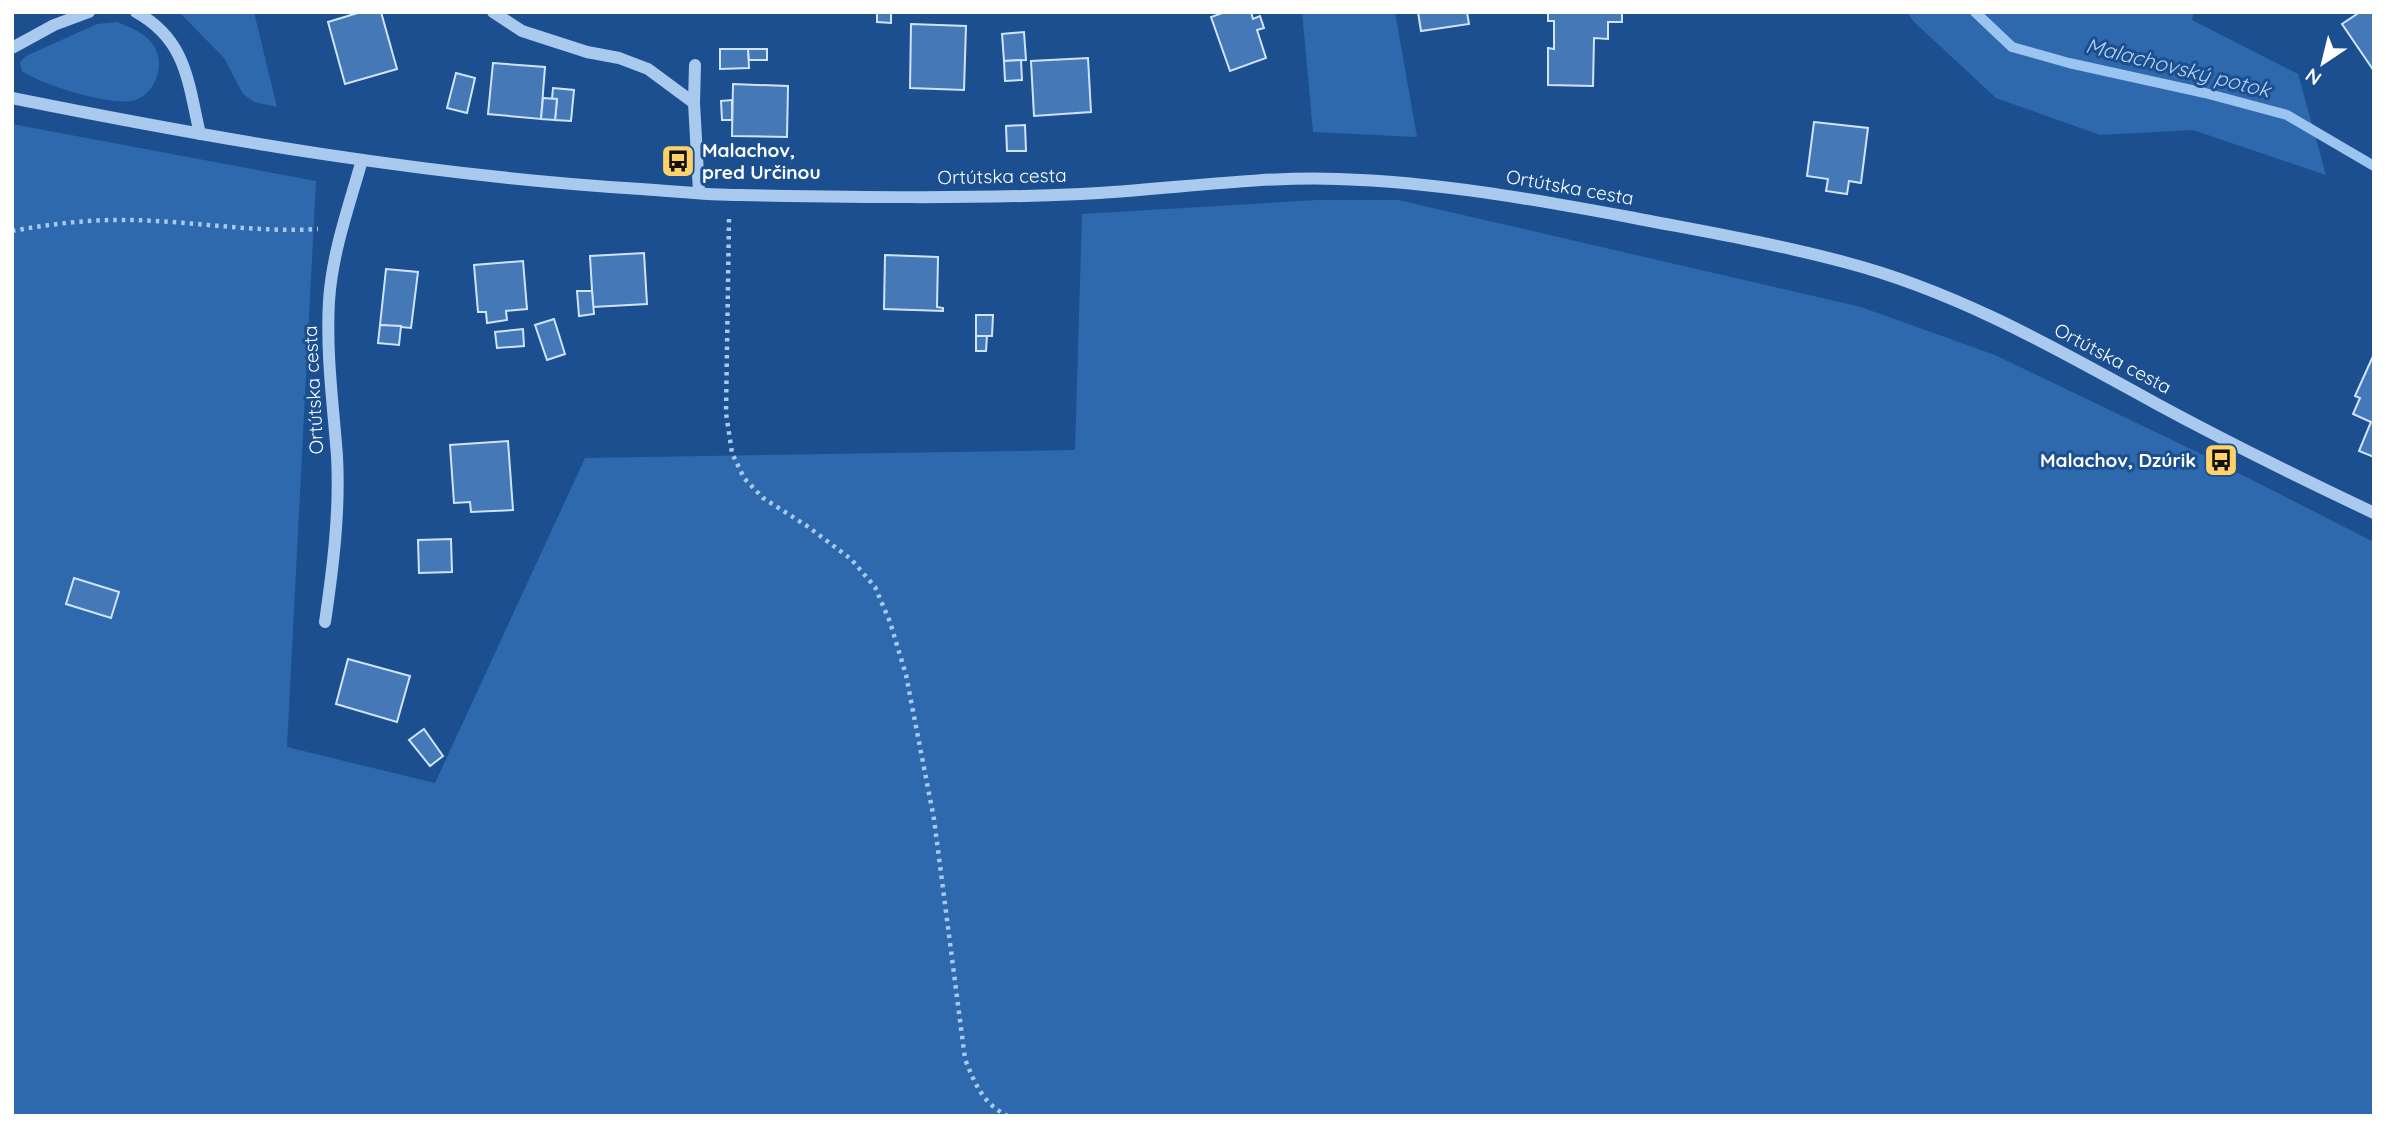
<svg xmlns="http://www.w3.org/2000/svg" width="2386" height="1128" font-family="Quicksand,sans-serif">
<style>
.green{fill:#2e69ad}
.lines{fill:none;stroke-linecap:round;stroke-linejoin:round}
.stream{stroke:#9cc4f0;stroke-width:10}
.building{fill:#4478b7;stroke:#cfe3fa;stroke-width:2}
.path{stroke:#a9c9ee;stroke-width:4.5;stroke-dasharray:3.5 5;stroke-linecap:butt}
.minor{stroke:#a9c9ee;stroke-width:12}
.labels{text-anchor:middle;stroke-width:6;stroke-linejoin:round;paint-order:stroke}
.poi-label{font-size:19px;font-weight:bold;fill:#fff;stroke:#1b4f8f;text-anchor:start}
.street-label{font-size:19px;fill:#fff;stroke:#1b4f8f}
.water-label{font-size:21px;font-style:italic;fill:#b5d3f5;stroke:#1b4f8f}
</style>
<rect width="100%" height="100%" fill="#1b4f8f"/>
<g class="green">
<polygon points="179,12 254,12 277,107 254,102 243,94 224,58"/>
<polygon points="1302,12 1395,12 1417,137 1313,132"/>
<polygon points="1907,12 2194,12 2192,20 2298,74 2326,175 2193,130 2100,135 1996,98 1914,22"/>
<path d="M117,22C129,27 141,31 150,41C168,59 157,97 131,101C108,105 42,85 22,71L20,62L26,56L97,24Z"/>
<polygon points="12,124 316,181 287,747 435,783 585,458 1075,450 1082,214 1318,200 1398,200 1861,307 1995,355 2193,450 2374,542 2374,1116 12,1116"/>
</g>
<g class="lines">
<polyline class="stream" points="1975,12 2012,47 2069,63 2205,93 2287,115 2374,166"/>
</g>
<g class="building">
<polygon points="361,12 381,12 397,69 345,84 328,22"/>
<polygon points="877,12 891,12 891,23 877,22"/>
<polygon points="1225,12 1251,12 1253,19 1260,16 1264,28 1257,30 1266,58 1230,71 1211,17"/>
<polygon points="1418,12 1467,12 1469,24 1421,31"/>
<polygon points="1548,12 1622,12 1622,22 1608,22 1608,39 1594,38 1593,86 1548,85 1548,48 1554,49 1554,21 1548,21"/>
<polygon points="2360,12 2374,12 2374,71 2342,24"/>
<polygon points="911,24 966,26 964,90 910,88"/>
<polygon points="1024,32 1026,60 1004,61 1002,34"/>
<polygon points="720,49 748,49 749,68 720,69"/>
<polygon points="748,49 767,49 767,60 749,60"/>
<polygon points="1088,58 1091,112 1034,116 1031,61"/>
<polygon points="1021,60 1022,80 1005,81 1004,61"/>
<polygon points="493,63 545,67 541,119 488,114"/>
<polygon points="456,73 475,78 467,113 447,108"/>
<polygon points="733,84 788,86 787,137 732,136"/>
<polygon points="553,88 574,90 571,121 555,120 557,99 552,99"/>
<polygon points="543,98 557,99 555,120 541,119"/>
<polygon points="732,100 732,120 722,120 721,101"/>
<polygon points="1814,122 1868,128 1861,183 1849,181 1847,194 1826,191 1828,179 1807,176"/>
<polygon points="1025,125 1026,151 1007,151 1006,126"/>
<polygon points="644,253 647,304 593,307 590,256"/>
<polygon points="885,255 938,257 937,307 943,308 943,311 884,309"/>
<polygon points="523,261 527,309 506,311 507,320 487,323 486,312 478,312 474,265"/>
<polygon points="386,269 418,272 411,328 380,325"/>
<polygon points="577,291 592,291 594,314 579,316"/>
<polygon points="976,315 993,315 992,336 976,336"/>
<polygon points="554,319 565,354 547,360 535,325"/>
<polygon points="380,325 401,326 399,345 378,343"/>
<polygon points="523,329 524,346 497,348 495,332"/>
<polygon points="976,336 987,336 986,351 976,351"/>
<polygon points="2374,354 2374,457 2359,451 2371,422 2353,414 2360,398 2355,396"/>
<polygon points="508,441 513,510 471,512 470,502 454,503 450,445"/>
<polygon points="451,539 452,572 419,573 418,540"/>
<polygon points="74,578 119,592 111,618 66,604"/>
<polygon points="348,659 410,676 397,722 336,704"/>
<polygon points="424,729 443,756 430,766 409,740"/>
</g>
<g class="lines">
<g class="path">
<path d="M729,219L726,413L732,453L744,478L763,498L807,526L851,559L875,587L890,622L906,675L934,819L965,1059C975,1084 983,1104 1008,1116"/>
<path d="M12,231C51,224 90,219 130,220C193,221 256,233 318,229"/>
</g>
<g class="minor">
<path d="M136,12C187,40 188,83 200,134"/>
<polyline points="493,12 522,31 587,52 619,58 648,69 694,103"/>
<polyline points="12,48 54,25 89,12"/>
<polyline points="695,65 694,103 699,192"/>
<path d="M12,98C220,140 429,176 641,189C674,191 706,195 739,195C853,197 968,199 1081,194C1167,190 1253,176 1338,179C1436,182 1532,199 1629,217C1701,231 1773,243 1844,262C1956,291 2055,348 2155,403C2227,442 2300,478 2374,513"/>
<path d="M325,622C333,567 340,512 337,456C333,404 326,353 329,301C332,253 349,206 362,160"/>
</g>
</g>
<defs>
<g id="bus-square" transform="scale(1.75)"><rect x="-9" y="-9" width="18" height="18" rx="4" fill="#ffd166" stroke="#1b4f8f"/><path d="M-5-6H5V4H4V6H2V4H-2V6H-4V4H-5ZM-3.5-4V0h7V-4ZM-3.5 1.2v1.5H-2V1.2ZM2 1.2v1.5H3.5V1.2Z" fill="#111"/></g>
</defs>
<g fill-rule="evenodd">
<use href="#bus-square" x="678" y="161"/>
<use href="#bus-square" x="2221" y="460"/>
</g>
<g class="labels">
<g class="poi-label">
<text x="702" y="157">Malachov,<tspan x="702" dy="22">pred Určinou</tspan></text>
<text x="2196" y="467" text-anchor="end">Malachov, Dzúrik</text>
</g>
<g class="street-label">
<text transform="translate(1002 176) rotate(-1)" y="7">Ortútska cesta</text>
<text transform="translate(1570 187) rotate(10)" y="7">Ortútska cesta</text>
<text transform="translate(2113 358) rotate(28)" y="7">Ortútska cesta</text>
<text transform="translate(313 390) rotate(-93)" y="7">Ortútska cesta</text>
</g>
<g class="water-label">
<text transform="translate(2178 68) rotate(14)" y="7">Malachovský potok</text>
</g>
</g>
<rect width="2386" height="1128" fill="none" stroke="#ffffff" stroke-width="28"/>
<g transform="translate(2323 63) rotate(215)" stroke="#1b4f8f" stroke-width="5" paint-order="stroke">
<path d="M0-5L12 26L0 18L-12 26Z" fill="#ffffff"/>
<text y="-10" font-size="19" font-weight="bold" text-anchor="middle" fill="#ffffff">N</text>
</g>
</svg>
